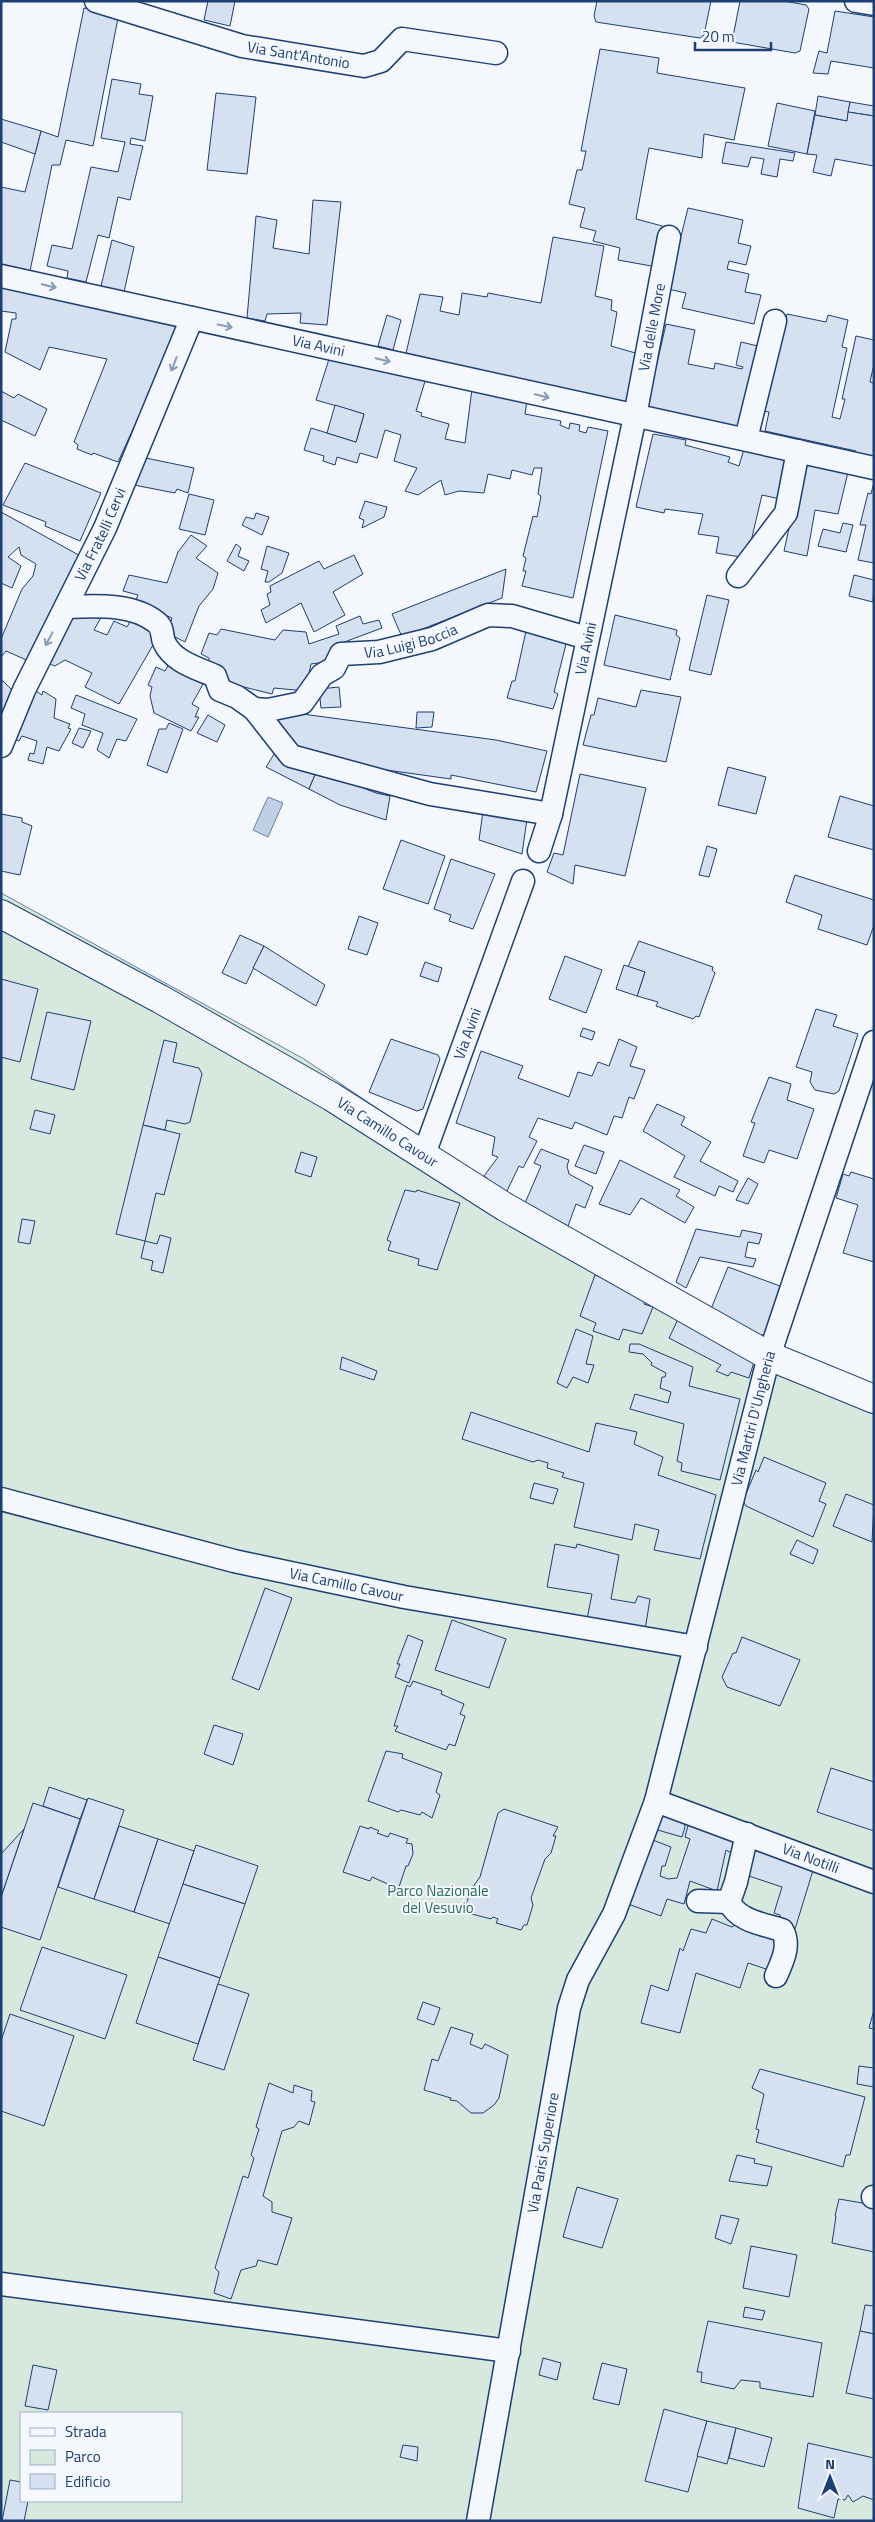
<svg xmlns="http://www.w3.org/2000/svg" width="875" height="2522" font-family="'Titillium Web',sans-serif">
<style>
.green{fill:#d7e8df;stroke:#687fa3;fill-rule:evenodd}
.water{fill:#bed0e5;stroke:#687fa3}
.building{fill:#d5e0f0;stroke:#1d3f73}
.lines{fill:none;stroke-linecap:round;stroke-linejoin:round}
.street-casing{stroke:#1d3f73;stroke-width:25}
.secondary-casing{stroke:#1d3f73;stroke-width:30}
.street{stroke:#f4f7fb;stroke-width:22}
.secondary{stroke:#f4f7fb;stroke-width:28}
.oneway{stroke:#889bb7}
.labels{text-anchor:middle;stroke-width:4;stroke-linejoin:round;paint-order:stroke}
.street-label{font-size:15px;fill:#1d3f73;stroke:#f4f7fb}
.park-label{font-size:15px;fill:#2c6c60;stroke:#f4f7fb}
</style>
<rect width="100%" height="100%" fill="#f4f7fb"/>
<path class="green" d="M1,893L304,1059L519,1204L758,1339L874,1385V2521H1ZM21,2413H181V2501H21Z"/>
<polygon class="water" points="268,797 283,803 268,837 253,830"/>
<g class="building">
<polygon points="208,1 235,1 230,26 204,20"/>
<polygon points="597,1 711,1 704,35 700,38 596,22 594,16"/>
<polygon points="740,1 784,1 806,5 809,9 800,51 795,53 732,42"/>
<polygon points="84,8 119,13 93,146 66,140 60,165 52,165 30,271 1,264 1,187 25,192 41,131 58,137"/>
<polygon points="835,11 874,17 874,68 831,61 828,74 813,73 819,51 827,53"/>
<polygon points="600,49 659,58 657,73 745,88 734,140 704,134 702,158 649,148 636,219 666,227 657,267 618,260 620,248 593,241 596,231 580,227 585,208 569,204 577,170 582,170 586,151 581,151"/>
<polygon points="112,79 141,84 139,94 153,96 145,141 131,138 130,144 143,146 130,200 118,197 109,238 98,235 86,282 67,278 68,271 47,266 52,245 72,249 91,167 118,172 125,142 101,138"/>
<polygon points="216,93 256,97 247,174 207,170"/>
<polygon points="818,96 850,102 847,121 815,115"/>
<polygon points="850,102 874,106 874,116 848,112"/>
<polygon points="777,103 815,111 807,154 768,146"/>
<polygon points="848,112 874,116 874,166 835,159 831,176 813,172 817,155 807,154 815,115 847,121"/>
<polygon points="1,119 41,131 35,154 1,142"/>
<polygon points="726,142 795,153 793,161 780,159 777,177 761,174 764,159 751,157 748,167 722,163"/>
<polygon points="313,200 341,202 327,325 300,323 301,313 267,314 265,321 247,318 256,216 277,220 273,248 309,254"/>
<polygon points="688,208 743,220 738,243 751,246 746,265 729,261 727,269 749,274 745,292 761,295 754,324 682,308 686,293 668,289"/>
<polygon points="553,237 604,246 595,296 612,300 611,310 617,312 611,346 639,354 626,406 406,353 420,294 443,297 440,311 459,315 462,293 487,297 488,293 541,303"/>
<polygon points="112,240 134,247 124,292 101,286"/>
<polygon points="1,284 181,324 118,462 93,453 92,455 77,449 78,445 74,442 107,359 49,347 40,370 5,352 12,319 16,319 16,313 1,311"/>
<polygon points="787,314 826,322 828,315 848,320 842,347 847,348 832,417 840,419 845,399 842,399 856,336 874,340 874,364 870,382 874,383 874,458 855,454 856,451 765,431 769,412 763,411"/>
<polygon points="387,315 401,320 393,350 378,346"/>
<polygon points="666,324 695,330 688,364 714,369 715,363 742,369 743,367 736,365 741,342 762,347 744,428 647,407"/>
<polygon points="330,356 426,378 416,411 422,413 421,416 449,424 445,439 465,443 472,389 527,400 525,414 561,421 560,425 569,429 570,423 580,425 579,431 586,433 588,427 608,431 573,598 522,586 526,571 523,571 526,558 523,556 533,516 537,517 541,496 538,494 542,468 534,468 532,475 512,470 510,479 488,474 484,493 459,491 445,495 441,480 418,495 405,491 417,468 394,461 401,435 385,430 377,458 360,453 357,463 337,457 335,465 323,461 324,456 304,450 311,428 356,442 364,414 316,400"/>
<polygon points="1,391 14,398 18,394 47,409 35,436 1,420"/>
<polygon points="335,405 364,414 356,442 327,433"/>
<polygon points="653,434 686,440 685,445 730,457 728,462 739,466 744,449 792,457 780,499 762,495 747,558 716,553 719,537 698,534 703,514 665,509 664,513 636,507"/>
<polygon points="141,457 194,468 188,493 177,489 175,493 134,485"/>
<polygon points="804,460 849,468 838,514 815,510 807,556 784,551"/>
<polygon points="25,463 101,493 80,541 45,526 46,522 3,505"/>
<polygon points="874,482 874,563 858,560 866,525 860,525 868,493 871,494"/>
<polygon points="189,494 214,500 205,535 179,529"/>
<polygon points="365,501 387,507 384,517 362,528 364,520 359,518"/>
<polygon points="1,512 84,558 31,662 6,651 1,657 1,639 22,589 33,576 36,564 21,555 19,547 8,557 21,566 12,588 1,583"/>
<polygon points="256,513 269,517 262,535 242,525 246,517 254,519"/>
<polygon points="843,523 853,525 846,552 818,546 823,529 840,533"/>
<polygon points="191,535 207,546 196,558 218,573 213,589 199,606 185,642 167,633 172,618 135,602 138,595 123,591 129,575 167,583 178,552"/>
<polygon points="236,544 241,548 238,556 249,561 244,571 227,561"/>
<polygon points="267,546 289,553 282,573 269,582 265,582 268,571 261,569"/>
<polygon points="354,555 363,574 333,592 345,615 314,632 301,603 266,623 261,610 270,605 267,594 271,592 270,586 319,561 324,569"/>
<polygon points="506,569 502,598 402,637 392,614"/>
<polygon points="854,575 874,580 873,602 849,596"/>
<polygon points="707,595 729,600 711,675 689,670"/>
<polygon points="78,612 104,612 94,630 107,635 114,621 127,627 132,618 157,629 157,638 119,704 85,687 92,673 65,660 55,666 42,661 65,614 78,618"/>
<polygon points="615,615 677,630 676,635 680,638 670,680 604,665"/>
<polygon points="360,616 363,624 379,620 382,628 331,647 332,661 311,664 305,691 274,688 272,694 224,682 209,663 209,658 201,654 209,633 217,635 221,629 275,640 283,630 306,632 309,644 339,634 336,626"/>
<polygon points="526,631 567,640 554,692 558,694 553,709 507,698 512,681 515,681"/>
<polygon points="171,661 208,675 192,704 199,708 195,717 199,717 191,731 154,713 150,696 152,687 148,685 156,667 165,671"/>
<polygon points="1,679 15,693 1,723"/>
<polygon points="30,687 42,695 43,691 56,699 54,718 70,724 68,728 71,729 59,751 47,747 43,764 28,760 30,753 34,754 37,741 22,736 19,741 9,736"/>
<polygon points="339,687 341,707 321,708 319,689"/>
<polygon points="641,690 681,697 666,762 583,745 591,715 594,715 598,698 636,707"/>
<polygon points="76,695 137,719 126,741 117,739 109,758 97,750 103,733 82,725 85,714 71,708"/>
<polygon points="280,711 496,740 547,751 536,792 451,775 451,779 343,764 293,751 272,728"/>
<polygon points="417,712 434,712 432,727 416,728"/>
<polygon points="208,715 225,725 217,742 197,733"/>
<polygon points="169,723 183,729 167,773 147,765 159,729 166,729"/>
<polygon points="79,728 91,731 83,748 72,743"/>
<polygon points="278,748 317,770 309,789 266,767"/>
<polygon points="728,767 766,777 756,814 718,805"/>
<polygon points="317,770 376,793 390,796 386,820 340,805 309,789"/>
<polygon points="580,774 646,788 625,876 575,865 573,884 547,872 554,853 563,855"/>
<polygon points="840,796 874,806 874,850 828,837"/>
<polygon points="483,811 527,819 522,854 479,840"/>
<polygon points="1,814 22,818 22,822 32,826 20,875 1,871"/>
<polygon points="401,840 445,856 428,904 383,889"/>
<polygon points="707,846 717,849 709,877 699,875"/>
<polygon points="451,859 495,874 473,929 449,921 451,915 434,909"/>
<polygon points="795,875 874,900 874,925 867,945 818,929 822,915 786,902"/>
<polygon points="359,916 378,923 367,955 348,949"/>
<polygon points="240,935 264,946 246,984 222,973"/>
<polygon points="639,941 713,967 712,970 715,973 699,1017 696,1016 693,1019 656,1006 658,1002 637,996 645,972 628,967"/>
<polygon points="264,946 325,985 316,1006 253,968"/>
<polygon points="565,956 602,970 586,1013 549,999"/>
<polygon points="425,962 442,968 438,982 420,976"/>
<polygon points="624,965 645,972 637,996 616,989"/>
<polygon points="1,979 38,989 20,1062 1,1057"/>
<polygon points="816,1009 837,1015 833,1026 858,1034 839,1091 834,1094 815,1090 810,1082 812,1072 796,1067"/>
<polygon points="47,1012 91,1021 74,1090 31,1079"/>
<polygon points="583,1028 595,1032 592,1040 580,1036"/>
<polygon points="391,1039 438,1055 440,1059 423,1109 417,1111 369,1092"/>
<polygon points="619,1039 637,1047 630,1066 645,1070 634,1099 629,1097 622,1118 614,1116 607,1135 575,1122 572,1129 538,1118 529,1137 537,1141 523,1168 519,1166 506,1193 484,1176 498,1157 492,1155 495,1137 456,1123 481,1051 523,1066 518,1078 569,1097 578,1072 592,1076 598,1062 609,1066"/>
<polygon points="164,1040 177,1043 173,1062 199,1068 202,1074 190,1122 185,1124 167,1120 165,1130 143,1125"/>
<polygon points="769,1077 791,1084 787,1100 814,1109 797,1159 769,1150 764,1163 743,1156 755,1123 751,1122"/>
<polygon points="657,1104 685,1117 681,1125 711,1142 700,1161 738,1181 733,1192 719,1186 715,1196 674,1177 685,1156 643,1131"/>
<polygon points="35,1110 55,1115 50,1134 30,1129"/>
<polygon points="143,1125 180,1134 164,1195 156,1193 145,1241 116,1234"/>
<polygon points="584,1145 604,1152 596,1174 575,1166"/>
<polygon points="541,1149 569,1160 567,1166 569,1174 593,1187 585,1208 576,1204 568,1226 525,1203 541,1166 534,1163"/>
<polygon points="301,1152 317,1157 311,1177 295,1172"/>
<polygon points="620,1160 680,1190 676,1196 694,1207 685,1223 641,1198 630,1215 599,1204"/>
<polygon points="851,1172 874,1179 874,1262 843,1253 858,1205 836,1198 843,1174 849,1176"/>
<polygon points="748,1178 758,1184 748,1204 736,1200"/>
<polygon points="405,1190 416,1192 417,1190 460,1203 437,1270 418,1265 419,1259 388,1250 391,1242 387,1240"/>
<polygon points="22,1219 35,1221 30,1244 18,1242"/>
<polygon points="696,1229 740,1237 742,1230 762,1234 759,1244 748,1242 745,1257 756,1259 753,1267 700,1257 686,1288 676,1282"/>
<polygon points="160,1235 171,1238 163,1273 151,1270 153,1261 141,1258 145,1241 157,1244"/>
<polygon points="728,1267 780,1286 765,1334 759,1336 711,1309"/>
<polygon points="595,1275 624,1287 648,1292 644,1304 653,1307 642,1334 623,1329 619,1340 593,1331 596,1323 580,1316"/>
<polygon points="682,1311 754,1362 749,1378 731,1372 728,1376 716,1371 721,1365 669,1338"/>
<polygon points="576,1329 593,1336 586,1364 594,1365 588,1383 573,1377 567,1388 557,1383"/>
<polygon points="630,1344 639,1344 693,1367 689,1386 740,1399 720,1480 681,1471 682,1463 677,1461 684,1424 630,1409 635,1394 668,1403 671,1392 660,1388 662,1377 665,1377 666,1373 651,1365 652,1363 643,1354 629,1352"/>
<polygon points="342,1357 377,1371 374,1380 340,1369"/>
<polygon points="471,1412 589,1452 596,1423 637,1432 634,1444 663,1457 658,1475 716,1495 700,1559 654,1550 659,1530 635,1524 632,1540 574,1527 584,1483 562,1477 564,1473 547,1468 548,1463 538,1460 533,1462 462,1439"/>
<polygon points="764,1457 826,1483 819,1501 826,1504 813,1537 746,1506 743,1501 756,1470 758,1472"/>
<polygon points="534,1483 558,1489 553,1504 530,1498"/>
<polygon points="846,1494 874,1505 872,1542 833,1526"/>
<polygon points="797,1540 818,1550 813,1564 790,1554"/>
<polygon points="555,1544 576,1548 577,1544 619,1555 611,1599 635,1603 638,1596 650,1599 645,1630 587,1619 592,1594 547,1587"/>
<polygon points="265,1588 292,1598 259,1690 232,1679"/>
<polygon points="452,1620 506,1639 489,1688 435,1670"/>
<polygon points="408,1635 423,1641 409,1683 395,1677 400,1664 397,1664"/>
<polygon points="742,1637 800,1660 780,1706 727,1687 722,1677 733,1653 736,1653"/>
<polygon points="413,1681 442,1691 441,1694 464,1704 460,1714 465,1716 455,1746 449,1744 446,1750 395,1731 398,1726 394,1726 407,1685 410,1687"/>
<polygon points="214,1725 243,1734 233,1765 204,1754"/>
<polygon points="386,1751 403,1754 402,1758 442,1773 436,1792 440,1795 432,1818 422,1812 420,1815 401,1810 398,1812 368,1801"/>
<polygon points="831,1768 874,1782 874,1831 817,1812"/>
<polygon points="49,1787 87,1800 80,1819 43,1806"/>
<polygon points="88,1798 124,1810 94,1899 58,1887"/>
<polygon points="33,1803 80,1819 40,1940 1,1927 1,1897"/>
<polygon points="504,1809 558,1827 553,1836 556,1836 551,1853 545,1859 531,1898 533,1905 527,1925 524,1925 521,1930 496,1923 498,1919 493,1917 491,1919 468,1913 470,1906 466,1904 472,1888 480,1877 498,1813"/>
<polygon points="658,1810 683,1818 685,1827 682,1837 654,1829"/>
<polygon points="689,1822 738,1837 733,1854 726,1850 717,1891 690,1881 684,1904 667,1899 661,1916 628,1904 650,1839 671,1847 665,1866 662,1866 660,1876 668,1879 677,1878 690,1839 685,1837"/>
<polygon points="119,1826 158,1839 134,1912 94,1899"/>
<polygon points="360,1826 369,1829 370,1827 379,1831 377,1833 388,1837 390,1833 408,1839 406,1843 412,1844 413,1854 408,1866 406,1866 399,1887 395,1889 388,1887 390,1885 372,1877 370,1881 343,1872"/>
<polygon points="24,1829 1,1897 1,1854"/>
<polygon points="158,1839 194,1851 170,1924 134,1912"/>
<polygon points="755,1844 814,1867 795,1929 779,1923 780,1915 774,1913 782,1887 746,1875"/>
<polygon points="196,1845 258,1866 245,1904 183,1884"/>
<polygon points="183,1884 245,1904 220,1978 158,1957"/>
<polygon points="712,1919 732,1927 735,1925 777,1934 772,1971 748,1963 740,1988 696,1973 680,2033 641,2023 651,1985 668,1991 680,1948 683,1951 691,1929 706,1933"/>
<polygon points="42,1947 127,1975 105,2039 20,2010"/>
<polygon points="158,1957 220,1978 198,2044 136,2023"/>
<polygon points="218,1984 249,1994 224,2070 193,2060"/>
<polygon points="423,2002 440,2008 434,2025 417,2019"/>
<polygon points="874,2010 874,2029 869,2028"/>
<polygon points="10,2014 74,2036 44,2126 1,2111 1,2041"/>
<polygon points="451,2027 473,2034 470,2044 482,2049 485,2044 508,2055 499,2098 494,2105 483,2113 471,2113 457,2101 450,2100 451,2098 424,2090 432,2059 438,2061"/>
<polygon points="859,2066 874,2068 874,2087 857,2084"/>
<polygon points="760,2069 865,2097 850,2155 846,2155 843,2167 756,2142 759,2130 756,2129 764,2094 752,2088"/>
<polygon points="269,2083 293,2093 294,2085 312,2091 311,2101 315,2102 309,2125 299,2121 294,2127 282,2131 263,2196 272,2202 272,2212 292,2218 277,2265 258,2260 256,2266 241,2270 231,2299 214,2293 219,2272 215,2268 243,2176 248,2178 254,2158 251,2155 259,2129 256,2127"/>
<polygon points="737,2155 755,2159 754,2163 772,2167 767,2186 729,2181"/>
<polygon points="577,2187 618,2199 602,2248 563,2237"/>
<polygon points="839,2199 874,2205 874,2252 832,2243 836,2216 835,2216"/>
<polygon points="721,2215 739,2219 731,2244 715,2238"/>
<polygon points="751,2246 797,2255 789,2297 743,2288"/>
<polygon points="865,2305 874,2306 874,2334 860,2331"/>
<polygon points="745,2307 765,2311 762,2320 743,2317"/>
<polygon points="708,2321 822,2343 813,2397 760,2388 760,2382 741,2380 734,2389 701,2382 702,2372 697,2372"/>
<polygon points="860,2331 874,2334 874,2399 846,2393"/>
<polygon points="543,2358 561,2363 557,2380 539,2375"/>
<polygon points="602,2363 627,2369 619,2405 593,2399"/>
<polygon points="33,2365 57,2370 48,2410 25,2406"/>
<polygon points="664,2409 707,2421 688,2492 645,2481"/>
<polygon points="707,2421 736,2428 727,2464 697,2456"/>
<polygon points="736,2428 772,2438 764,2467 729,2458"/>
<polygon points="808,2443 874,2458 874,2500 863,2496 853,2502 848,2495 845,2500 838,2499 834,2518 798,2508"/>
<polygon points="403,2445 418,2447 417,2461 400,2457"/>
<polygon points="10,2480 21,2482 21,2501 28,2501 24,2521 2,2521"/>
</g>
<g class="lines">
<g class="street-casing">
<g id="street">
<path id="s1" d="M96,1L242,46L364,66L381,61L402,39L496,53"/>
<polyline points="856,1 874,4"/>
<path id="s2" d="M1,276L874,468"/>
<polyline points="746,439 775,321"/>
<polyline points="738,576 786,513 798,451"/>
<path d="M66,607C95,606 132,603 156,622C164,628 161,635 164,642C173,662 197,668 215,676L220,690L237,697L254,709L291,756L430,794L551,814"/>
<path id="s3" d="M254,709L268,710L302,703L322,675L334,668L341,654L379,652L432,639L488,615L512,616L587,638"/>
<path id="s4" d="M1,746L24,690L105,528L192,318"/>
<path id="s5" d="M539,851L551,814L635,416L669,237"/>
<path id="s6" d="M423,1157L523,881"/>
<path id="s7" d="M1,1499L234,1561L404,1597L696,1647"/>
<path id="s8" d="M656,1801L874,1882"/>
<path d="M747,1834L736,1882L729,1902C738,1921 763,1924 782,1930C791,1945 782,1962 776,1976"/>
<polyline points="698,1901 729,1902"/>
<polyline points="873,2197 874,2197"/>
<polyline points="1,2284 509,2351"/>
<path id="s9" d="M478,2521L569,2008L578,1980L614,1914L656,1801L769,1356L874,1042"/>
</g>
</g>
<g class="secondary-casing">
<g id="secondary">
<path id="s10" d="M1,914L160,999L260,1056L332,1097L505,1207L769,1356L874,1399"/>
</g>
</g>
<use href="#street" class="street"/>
<use href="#secondary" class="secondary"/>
</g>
<defs><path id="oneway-shaft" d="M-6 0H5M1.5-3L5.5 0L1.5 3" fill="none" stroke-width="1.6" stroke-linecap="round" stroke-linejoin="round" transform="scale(1.25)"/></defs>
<g class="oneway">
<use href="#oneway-shaft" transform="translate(49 286) rotate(13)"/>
<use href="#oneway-shaft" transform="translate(225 326) rotate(12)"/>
<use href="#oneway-shaft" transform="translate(383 360) rotate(13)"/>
<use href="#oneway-shaft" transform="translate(174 364) rotate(111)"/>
<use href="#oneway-shaft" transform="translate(542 396) rotate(13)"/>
<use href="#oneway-shaft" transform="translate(49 639) rotate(118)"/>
</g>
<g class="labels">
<g class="street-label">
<text dy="5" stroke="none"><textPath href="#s1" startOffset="210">Via Sant'Antonio</textPath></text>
<text dy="5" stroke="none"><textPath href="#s5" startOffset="536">Via delle More</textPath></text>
<text dy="5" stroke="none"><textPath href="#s2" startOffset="325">Via Avini</textPath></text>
<text dy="5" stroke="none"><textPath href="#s4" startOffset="234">Via Fratelli Cervi</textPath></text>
<text dy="5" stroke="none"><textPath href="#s3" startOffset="184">Via Luigi Boccia</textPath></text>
<text dy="5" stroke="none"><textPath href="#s5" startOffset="208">Via Avini</textPath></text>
<text dy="5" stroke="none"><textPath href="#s6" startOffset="131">Via Avini</textPath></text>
<text dy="5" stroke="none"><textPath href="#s10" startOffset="444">Via Camillo Cavour</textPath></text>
<text dy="5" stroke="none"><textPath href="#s9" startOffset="1141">Via Martiri D'Ungheria</textPath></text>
<text dy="5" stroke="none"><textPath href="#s7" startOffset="356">Via Camillo Cavour</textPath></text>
<text dy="5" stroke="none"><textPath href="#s8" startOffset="165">Via Notilli</textPath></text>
<text dy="5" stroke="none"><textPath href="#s9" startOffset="374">Via Parisi Superiore</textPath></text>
</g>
<g class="park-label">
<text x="438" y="1896">Parco Nazionale<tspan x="438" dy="17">del Vesuvio</tspan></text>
</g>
</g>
<rect width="875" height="2522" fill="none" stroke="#1d3f73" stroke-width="5"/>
<rect x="20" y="2412" width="162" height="90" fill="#f4f7fb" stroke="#9eadc5"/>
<rect x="30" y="2428" width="25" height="8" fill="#f4f7fb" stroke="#9eadc5"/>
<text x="65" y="2437" font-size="15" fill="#1d3f73">Strada</text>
<rect x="30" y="2450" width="25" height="15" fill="#d7e8df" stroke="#9eadc5"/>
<text x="65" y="2462" font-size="15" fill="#1d3f73">Parco</text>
<rect x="30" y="2474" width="25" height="15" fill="#d5e0f0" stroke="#9eadc5"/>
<text x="65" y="2487" font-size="15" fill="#1d3f73">Edificio</text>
<g transform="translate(830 2477)" stroke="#f4f7fb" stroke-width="4" paint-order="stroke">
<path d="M0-4L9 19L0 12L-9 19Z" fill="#1d3f73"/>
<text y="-8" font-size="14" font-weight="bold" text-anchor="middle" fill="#1d3f73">N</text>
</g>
<path d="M695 42v8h76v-8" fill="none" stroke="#1d3f73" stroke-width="2.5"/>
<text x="702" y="42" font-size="15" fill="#1d3f73" stroke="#f4f7fb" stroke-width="4" paint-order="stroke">20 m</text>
</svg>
